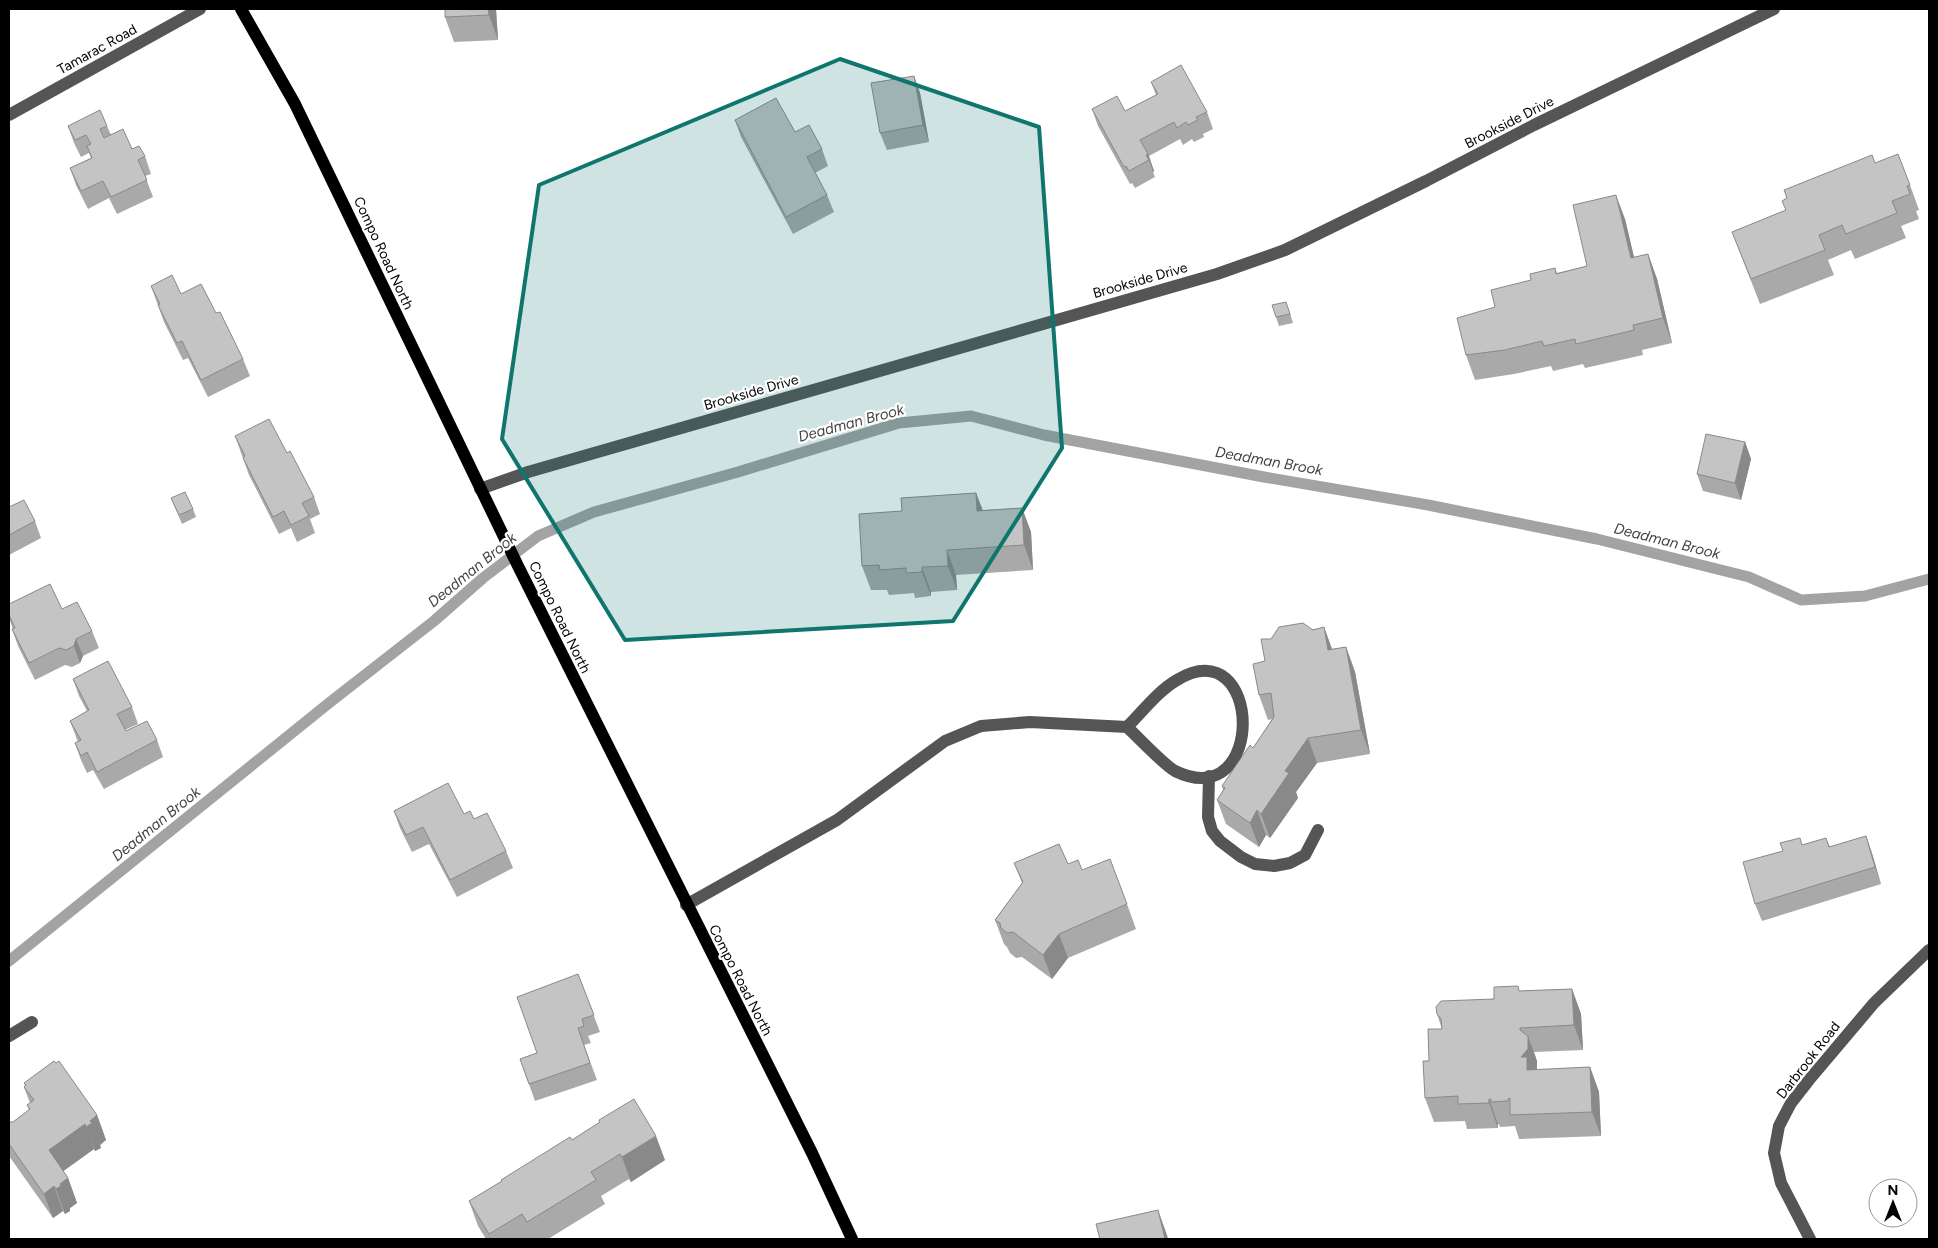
<svg xmlns="http://www.w3.org/2000/svg" width="1938" height="1248" font-family="Figtree,sans-serif">
<style>
.lines{fill:none;stroke-linecap:round;stroke-linejoin:round}
.stream{stroke:#a3a3a3;stroke-width:11}
.minor{stroke:#555;stroke-width:12}
.major{stroke:#000;stroke-width:12}
.wall{fill:#a9a9a9}
.shaded-wall{fill:#898989}
.building{fill:#c4c4c4;stroke:#898989}
.marked{fill:#0f766e;fill-opacity:0.2;stroke:#0f766e;stroke-width:4;stroke-linejoin:round}
.labels{text-anchor:middle;stroke-width:4.5;stroke-linejoin:round;paint-order:stroke}
.street-label{font-size:14px;fill:#000;stroke:#fff}
.water-label{font-size:15px;font-style:italic;fill:#444;stroke:#fff}
</style>
<rect width="100%" height="100%" fill="#fff"/>
<g class="lines">
<polyline class="stream" points="9,961 329,703 434,621 483,578 538,536 594,512 738,472 899,423 971,416 1044,435 1264,477 1428,505 1597,539 1749,577 1801,600 1865,596 1929,579"/>
<g class="minor">
<polyline points="9,115 200,9"/>
<polyline points="480,489 528,472 1217,274 1285,250 1426,181 1534,125 1774,9"/>
<polyline points="1209,776 1208,817 1212,831 1220,841 1241,857 1255,864 1274,866 1290,863 1305,855 1318,830"/>
<path d="M686,905L837,820L945,741L981,726L1030,722L1127,727C1143,711 1158,691 1177,680C1263,628 1267,816 1175,771C1164,765 1138,737 1127,727"/>
<polyline points="9,1036 32,1022"/>
<polyline points="1810,1239 1781,1183 1774,1153 1779,1126 1791,1103 1809,1080 1874,1003 1929,950"/>
</g>
<polyline class="major" points="241,9 295,104 518,566 812,1153 852,1239"/>
</g>
<g class="wall">
<polygon points="445,9 496,9 498,40 454,42 445,17"/>
<polygon points="914,76 920,93 929,142 887,150 880,133"/>
<polygon points="1151,82 1207,112 1213,129 1203,134 1204,137 1194,142 1192,139 1183,145 1180,139 1149,156 1154,171 1153,172 1155,177 1135,188 1132,183 1130,184 1098,126 1092,109 1125,111 1156,95"/>
<polygon points="735,120 795,132 822,149 828,166 815,173 827,195 834,212 793,234 741,137"/>
<polygon points="68,126 107,126 111,135 145,156 151,174 145,176 153,197 117,214 109,198 88,209 76,185 70,168 91,158 89,153 81,157 74,143"/>
<polygon points="1875,163 1910,185 1919,210 1916,211 1919,219 1901,226 1906,238 1855,259 1851,250 1828,260 1834,275 1760,304 1732,232 1786,210"/>
<polygon points="1625,219 1634,257 1648,254 1657,279 1672,343 1642,350 1643,355 1585,368 1583,364 1553,371 1551,366 1514,374 1475,380 1466,355 1495,307 1531,280 1555,268 1557,273 1587,266"/>
<polygon points="151,286 181,294 216,313 243,359 250,376 208,397 188,358 183,360 164,322"/>
<polygon points="1289,310 1293,323 1279,326 1276,317"/>
<polygon points="235,436 287,453 314,497 320,514 310,519 315,533 297,542 291,528 279,534 249,475"/>
<polygon points="1745,442 1751,459 1741,500 1703,491 1697,474"/>
<polygon points="976,493 983,510 1022,508 1031,532 1033,570 956,575 957,590 931,592 931,596 915,598 914,593 889,595 887,590 871,590 862,566 902,511"/>
<polygon points="171,498 193,509 196,517 182,524"/>
<polygon points="9,507 35,521 41,538 9,555"/>
<polygon points="9,604 62,609 92,631 99,648 83,656 80,663 72,667 65,665 35,680 18,646 12,629 13,629 9,618"/>
<polygon points="1324,627 1332,649 1346,647 1355,672 1370,754 1317,763 1296,792 1298,798 1270,838 1266,835 1259,847 1226,824 1217,800 1223,790 1222,786 1253,748 1272,719 1268,720 1259,695 1271,639"/>
<polygon points="73,679 132,707 138,724 125,730 126,731 157,740 163,757 104,789 93,770 87,773 81,760 75,743 78,742 70,721 87,711 79,696"/>
<polygon points="394,811 464,814 474,819 506,851 513,868 457,897 429,844 412,852 400,828"/>
<polygon points="1866,836 1881,884 1762,921 1755,904 1802,845 1826,838 1830,847"/>
<polygon points="1014,863 1068,864 1082,870 1127,904 1136,929 1068,958 1052,979 1022,957 1016,958 1010,953 1007,947 1004,944 995,920 1022,883"/>
<polygon points="578,974 600,1032 588,1036 591,1043 584,1045 597,1080 535,1101 520,1059 537,1053"/>
<polygon points="1572,989 1581,1014 1583,1050 1534,1052 1537,1061 1537,1070 1590,1067 1599,1092 1601,1136 1519,1139 1515,1126 1500,1127 1499,1124 1498,1124 1498,1128 1467,1129 1465,1121 1434,1122 1425,1098 1429,1061 1442,1029 1437,1014 1520,991"/>
<polygon points="24,1083 97,1115 106,1140 100,1145 101,1148 95,1151 94,1149 63,1171 68,1178 77,1203 70,1208 70,1211 65,1214 63,1211 53,1218 9,1156 9,1122 13,1122 29,1110 27,1105 30,1103 24,1087 25,1086"/>
<polygon points="599,1120 665,1160 631,1182 629,1179 601,1196 605,1204 548,1239 486,1239 478,1226 469,1201 502,1182 501,1180 572,1140 600,1122"/>
</g>
<g class="shaded-wall">
<polygon points="488,9 496,9 498,40 489,15"/>
<polygon points="914,76 920,93 929,142 923,125"/>
<polygon points="1148,154 1154,171 1153,172 1149,160 1146,155"/>
<polygon points="1616,195 1625,219 1640,283 1631,258"/>
<polygon points="1648,254 1657,279 1672,343 1663,318"/>
<polygon points="1745,442 1751,459 1741,500 1735,483"/>
<polygon points="976,493 985,518 977,511"/>
<polygon points="1022,508 1031,532 1033,570 1024,545"/>
<polygon points="947,550 956,575 957,590 948,566"/>
<polygon points="922,567 931,592 931,596 922,572"/>
<polygon points="1324,627 1333,652 1328,650"/>
<polygon points="76,639 83,656 80,663 74,646"/>
<polygon points="1346,647 1355,672 1370,754 1361,730"/>
<polygon points="1308,738 1317,763 1296,792 1298,798 1270,838 1261,814 1285,771"/>
<polygon points="1257,810 1266,835 1259,847 1250,823"/>
<polygon points="1866,836 1872,853 1881,884 1875,867"/>
<polygon points="1059,934 1068,958 1052,979 1043,955"/>
<polygon points="1572,989 1581,1014 1583,1050 1574,1025"/>
<polygon points="1520,1028 1528,1049 1528,1036 1537,1061 1536,1095 1521,1057"/>
<polygon points="1590,1067 1599,1092 1601,1136 1592,1112"/>
<polygon points="1489,1099 1498,1124 1498,1128 1489,1103"/>
<polygon points="97,1115 106,1140 100,1145 101,1148 95,1151 86,1127 90,1121"/>
<polygon points="85,1124 94,1149 58,1175 49,1150"/>
<polygon points="656,1136 665,1160 631,1182 622,1157"/>
<polygon points="68,1178 77,1203 70,1208 70,1211 65,1214 56,1189 60,1184"/>
<polygon points="54,1186 63,1211 53,1218 44,1194"/>
<polygon points="1158,1210 1167,1235 1168,1239 1165,1239"/>
</g>
<g class="building">
<polygon points="445,9 488,9 489,15 445,17"/>
<polygon points="1181,65 1207,112 1196,117 1198,120 1188,125 1186,122 1177,128 1174,122 1140,140 1148,154 1146,155 1149,160 1129,171 1126,166 1124,167 1092,109 1117,96 1125,111 1158,94 1151,82"/>
<polygon points="914,76 923,125 880,133 871,83"/>
<polygon points="776,98 795,132 809,125 822,149 807,157 827,195 786,217 735,120"/>
<polygon points="100,110 107,126 100,129 104,138 123,129 132,149 139,146 145,156 138,160 147,180 111,197 103,181 81,191 70,168 92,158 87,146 91,144 86,135 75,140 68,126"/>
<polygon points="1898,154 1910,185 1907,186 1910,194 1892,201 1897,213 1846,234 1842,225 1819,235 1825,250 1751,279 1732,232 1786,210 1782,201 1787,198 1784,190 1872,155 1875,163"/>
<polygon points="1616,195 1631,258 1648,254 1663,318 1633,325 1634,330 1576,344 1575,339 1544,346 1542,341 1505,350 1466,355 1457,318 1495,307 1491,290 1531,280 1530,274 1555,268 1556,274 1587,266 1573,205"/>
<polygon points="172,275 181,294 201,284 216,313 220,312 243,359 201,380 182,341 177,343 158,305 160,304 151,286"/>
<polygon points="1286,302 1290,314 1276,317 1272,305"/>
<polygon points="269,419 287,453 290,451 314,497 302,503 309,516 291,525 284,511 273,517 243,458 245,456 235,436"/>
<polygon points="1706,434 1745,442 1735,483 1697,474"/>
<polygon points="185,492 193,509 179,515 171,498"/>
<polygon points="976,493 977,511 1022,508 1024,545 947,550 948,566 922,567 922,572 906,573 906,568 880,570 879,565 862,566 859,514 902,511 901,498"/>
<polygon points="24,500 35,521 9,535 9,507"/>
<polygon points="50,584 62,609 77,602 92,631 76,639 74,646 66,650 59,648 29,663 12,629 15,628 9,615 9,604"/>
<polygon points="1303,623 1313,630 1324,627 1328,650 1346,647 1361,730 1308,738 1285,771 1289,773 1261,814 1257,810 1250,823 1217,800 1225,788 1222,786 1250,745 1253,748 1274,717 1271,693 1259,695 1253,664 1265,661 1261,639 1271,639 1279,627"/>
<polygon points="108,661 132,707 117,714 126,731 147,721 157,740 97,772 87,752 81,756 75,743 81,740 70,721 89,710 73,679"/>
<polygon points="448,783 464,814 470,811 474,819 487,813 506,851 450,880 423,827 406,835 394,811"/>
<polygon points="1866,836 1875,867 1755,904 1743,862 1783,851 1780,843 1800,838 1802,845 1826,838 1829,847"/>
<polygon points="1059,844 1068,864 1078,860 1082,870 1110,859 1127,904 1059,934 1043,955 1013,932 1007,933 1001,928 1000,923 995,920 1023,882 1014,863"/>
<polygon points="578,974 594,1015 582,1019 584,1026 578,1028 590,1063 529,1084 520,1059 537,1053 517,997"/>
<polygon points="1518,986 1519,991 1572,989 1574,1025 1520,1028 1520,1030 1528,1036 1528,1049 1521,1057 1527,1057 1527,1070 1590,1067 1592,1112 1510,1115 1510,1098 1508,1099 1508,1101 1491,1102 1491,1099 1489,1099 1489,1103 1458,1104 1458,1096 1425,1098 1423,1061 1429,1061 1428,1029 1442,1029 1441,1019 1437,1014 1436,1007 1441,1001 1494,999 1494,987"/>
<polygon points="54,1061 56,1063 59,1061 97,1115 90,1121 92,1123 86,1127 85,1124 49,1150 68,1178 60,1184 61,1186 56,1189 54,1186 44,1194 9,1144 9,1122 13,1122 30,1109 27,1105 34,1100 24,1087 26,1085 24,1083"/>
<polygon points="634,1099 656,1136 622,1157 620,1154 591,1172 596,1180 527,1222 522,1214 489,1234 469,1201 502,1181 501,1180 570,1137 572,1140 600,1122 599,1120"/>
<polygon points="1158,1210 1165,1239 1100,1239 1096,1224"/>
</g>
<path class="marked" d="M840,59L1039,127L1062,448L953,621L625,640L502,439L539,185Z"/>
<g class="labels">
<g class="street-label">
<text transform="translate(97 49) rotate(-29)" y="5">Tamarac Road</text>
<text transform="translate(1509 122) rotate(-27)" y="5">Brookside Drive</text>
<text transform="translate(384 253) rotate(65)" y="5">Compo Road North</text>
<text transform="translate(1140 280) rotate(-16)" y="5">Brookside Drive</text>
<text transform="translate(751 392) rotate(-16)" y="5">Brookside Drive</text>
<text transform="translate(560 617) rotate(64)" y="5">Compo Road North</text>
<text transform="translate(741 980) rotate(63)" y="5">Compo Road North</text>
<text transform="translate(1808 1060) rotate(-52)" y="5">Darbrook Road</text>
</g>
<g class="water-label">
<text transform="translate(851 423) rotate(-15)" y="5">Deadman Brook</text>
<text transform="translate(1269 461) rotate(10)" y="5">Deadman Brook</text>
<text transform="translate(1667 541) rotate(14)" y="5">Deadman Brook</text>
<text transform="translate(472 570) rotate(-39)" y="5">Deadman Brook</text>
<text transform="translate(156 824) rotate(-39)" y="5">Deadman Brook</text>
</g>
</g>
<rect width="1938" height="1248" fill="none" stroke="#000000" stroke-width="20"/>
<g transform="translate(1893 1203)"><circle r="24" fill="#ffffff" stroke="#999999"/>
<path d="M0-4L9 19L0 12L-9 19Z" fill="#000000"/>
<text y="-8" font-size="14" font-weight="bold" text-anchor="middle" fill="#000000">N</text>
</g>
</svg>
